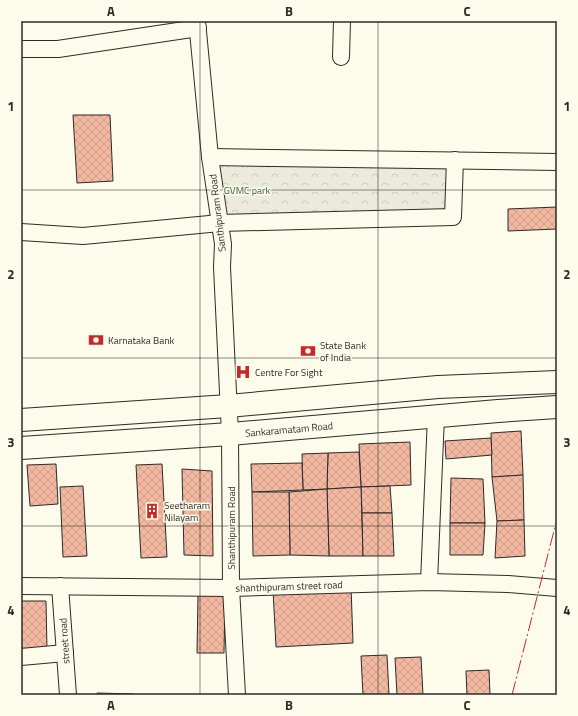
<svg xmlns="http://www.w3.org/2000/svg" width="578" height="716" font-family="'Titillium Web',sans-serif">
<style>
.park{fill:url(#park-crowns);stroke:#74746e}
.building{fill:url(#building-cross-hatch);stroke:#2b2b2b}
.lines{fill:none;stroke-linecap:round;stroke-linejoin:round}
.street-casing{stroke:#2b2b2b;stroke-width:18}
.secondary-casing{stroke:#2b2b2b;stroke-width:24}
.street{stroke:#fdfbea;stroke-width:16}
.secondary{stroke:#fdfbea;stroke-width:22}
.power{stroke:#c62828;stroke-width:1;stroke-dasharray:14 3 2 3;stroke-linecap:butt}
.grid{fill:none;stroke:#2b2b2b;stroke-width:1;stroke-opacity:0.55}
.labels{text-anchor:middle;stroke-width:3;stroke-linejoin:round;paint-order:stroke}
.park-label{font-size:10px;fill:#34623c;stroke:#fdfbea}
.street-label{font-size:10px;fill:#2b2b2b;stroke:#fdfbea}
.poi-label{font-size:10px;fill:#2b2b2b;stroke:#fdfbea;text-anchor:start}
.neatline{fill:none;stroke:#2b2b2b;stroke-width:1.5}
.grid-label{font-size:13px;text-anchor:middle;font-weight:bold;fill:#2b2b2b}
</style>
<defs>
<pattern id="park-crowns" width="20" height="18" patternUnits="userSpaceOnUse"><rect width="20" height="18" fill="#ecebdb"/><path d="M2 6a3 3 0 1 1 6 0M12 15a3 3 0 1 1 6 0" fill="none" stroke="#cbcabc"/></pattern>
<pattern id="building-cross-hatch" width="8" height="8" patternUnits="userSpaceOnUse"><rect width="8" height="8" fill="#f2b8a0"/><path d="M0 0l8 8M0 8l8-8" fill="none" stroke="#d09e8a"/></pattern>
</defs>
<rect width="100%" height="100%" fill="#fdfbea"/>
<polygon class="park" points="210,157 455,160 453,217 220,223"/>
<g class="building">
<polygon points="73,115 110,115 113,181 77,183"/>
<polygon points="557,207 557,229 508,231 508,209"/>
<polygon points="521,431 523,475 492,477 491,433"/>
<polygon points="491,438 492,455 446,459 445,441"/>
<polygon points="410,442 411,485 361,487 359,444"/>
<polygon points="359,452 361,487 327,489 328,453"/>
<polygon points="328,453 327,489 303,490 302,454"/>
<polygon points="302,463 303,490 252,492 251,464"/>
<polygon points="56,464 58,504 30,506 27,465"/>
<polygon points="162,464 167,557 141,558 136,465"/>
<polygon points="182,469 212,471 213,556 184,555"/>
<polygon points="523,475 524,520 497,521 492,477"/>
<polygon points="451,478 483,479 485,523 450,523"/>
<polygon points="83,486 87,556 63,557 60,487"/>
<polygon points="390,486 392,513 362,513 361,487"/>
<polygon points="361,487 363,556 329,556 327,489"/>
<polygon points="327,489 329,556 290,555 289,492"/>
<polygon points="252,492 289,492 290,555 253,556"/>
<polygon points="362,513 392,513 394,556 363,556"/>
<polygon points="524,520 525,556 495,558 497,521"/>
<polygon points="450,523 485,523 483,555 450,555"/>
<polygon points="351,586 353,643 276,647 273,590"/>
<polygon points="198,595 225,595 224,653 197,653"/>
<polygon points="21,601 46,601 47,650 21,650"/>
<polygon points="387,655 389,695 363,695 361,656"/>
<polygon points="421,657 423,695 397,695 395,658"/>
<polygon points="489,670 490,695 467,695 466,671"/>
<polygon points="97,693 134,694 134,695 97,695"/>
</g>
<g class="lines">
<g class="street-casing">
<g id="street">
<polyline points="197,21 210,157 223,244 222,267 230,434 231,588 237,695"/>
<polyline points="21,49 58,49 198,28"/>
<polyline points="341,57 342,21"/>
<polyline points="210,157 557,162"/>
<polyline points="21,232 83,236 220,223 453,217 455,160"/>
<polyline points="429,582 436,416"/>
<polyline points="21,586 231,588 429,582 508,584 557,588"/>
<polyline points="60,586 68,695"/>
<polyline points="21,657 65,653"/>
</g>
</g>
<g class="secondary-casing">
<g id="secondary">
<polyline points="21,420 228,406 438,387 557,382"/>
<polyline points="21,448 230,434 498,411 557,407"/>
</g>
</g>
<use href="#street" class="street"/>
<use href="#secondary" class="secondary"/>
<polyline class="power" points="512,695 557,519"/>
</g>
<path class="grid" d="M200,21V695M378,21V695M21,190H557M21,358H557M21,526H557"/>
<defs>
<g id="bank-bare" transform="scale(1.2)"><path d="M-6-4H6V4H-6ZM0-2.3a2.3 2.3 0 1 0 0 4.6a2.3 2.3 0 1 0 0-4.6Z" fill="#c62828" stroke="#fdfbea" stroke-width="2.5" paint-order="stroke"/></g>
<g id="hospital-bare" transform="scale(1.2)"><path d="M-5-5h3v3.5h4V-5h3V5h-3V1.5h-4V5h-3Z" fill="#c62828" stroke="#fdfbea" stroke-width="2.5" paint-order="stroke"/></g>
<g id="building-bare" transform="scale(1.2)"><path d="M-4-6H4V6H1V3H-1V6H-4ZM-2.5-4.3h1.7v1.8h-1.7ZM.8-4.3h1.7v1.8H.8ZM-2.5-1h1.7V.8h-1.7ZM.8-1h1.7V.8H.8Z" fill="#c62828" stroke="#fdfbea" stroke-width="2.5" paint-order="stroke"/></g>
</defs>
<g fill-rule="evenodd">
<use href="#bank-bare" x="96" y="340"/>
<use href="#bank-bare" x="308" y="351"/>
<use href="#hospital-bare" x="243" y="372"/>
<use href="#building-bare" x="152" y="511"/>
</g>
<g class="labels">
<g class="park-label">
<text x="247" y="194">GVMC park</text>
</g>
<g class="street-label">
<text transform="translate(217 213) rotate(-97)" y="4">Santhipuram Road</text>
<text transform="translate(289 429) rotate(-5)" y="4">Sankaramatam Road</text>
<text transform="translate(231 528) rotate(-90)" y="4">Shanthipuram Road</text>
<text transform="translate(289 586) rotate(-2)" y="4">shanthipuram street road</text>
<text transform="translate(64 641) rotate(-94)" y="4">street road</text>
</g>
<g class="poi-label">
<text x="108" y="344">Karnataka Bank</text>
<text x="320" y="349">State Bank<tspan x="320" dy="12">of India</tspan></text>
<text x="255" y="376">Centre For Sight</text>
<text x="164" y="509">Seetharam<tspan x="164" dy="12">Nilayam</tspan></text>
</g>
</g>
<rect width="578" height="716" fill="none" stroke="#fdfbea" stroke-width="44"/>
<rect x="22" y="22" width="534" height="672" class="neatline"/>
<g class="grid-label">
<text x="111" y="16">A</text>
<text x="289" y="16">B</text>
<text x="467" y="16">C</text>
<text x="11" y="111">1</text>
<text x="567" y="111">1</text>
<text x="11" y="279">2</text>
<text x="567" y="279">2</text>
<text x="11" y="447">3</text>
<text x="567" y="447">3</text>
<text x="11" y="615">4</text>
<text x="567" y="615">4</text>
<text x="111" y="710">A</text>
<text x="289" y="710">B</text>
<text x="467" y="710">C</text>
</g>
</svg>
